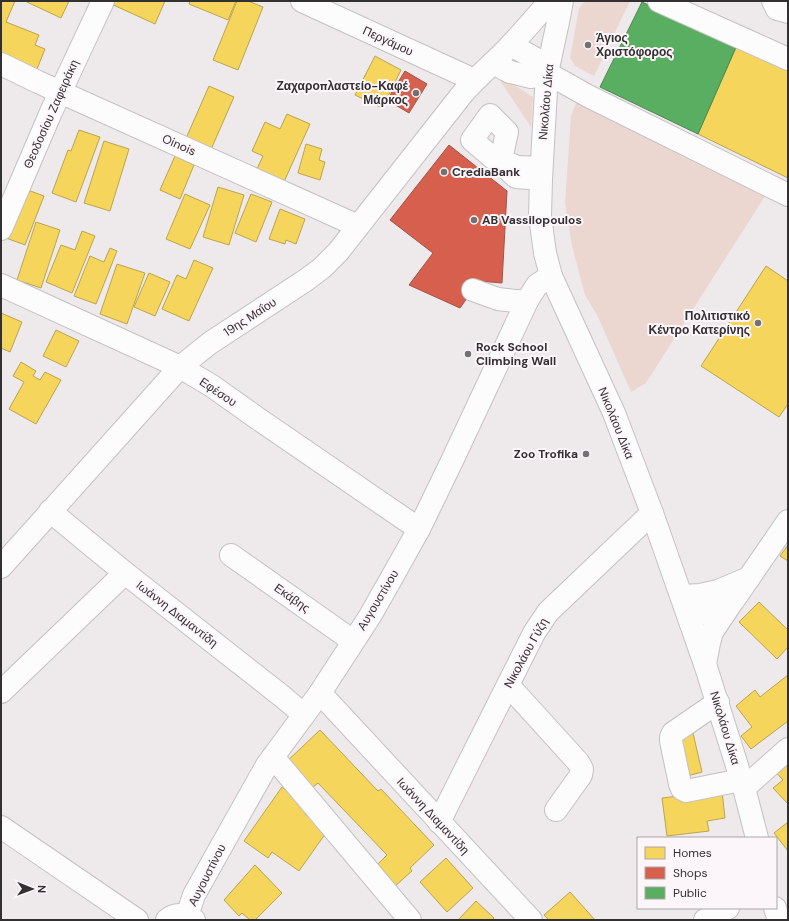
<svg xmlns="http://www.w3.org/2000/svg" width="789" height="921" font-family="'DM Sans',sans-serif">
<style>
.green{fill:#ebd7d0}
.homes{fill:#f6d55c;stroke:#bca44f}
.shops{fill:#d6604d;stroke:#a55245}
.public{fill:#5aae61;stroke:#4e8853}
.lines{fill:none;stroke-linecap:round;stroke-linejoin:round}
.minor-casing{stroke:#c5c1c3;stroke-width:24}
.major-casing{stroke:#c5c1c3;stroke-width:24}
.minor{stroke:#fcfcfc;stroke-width:22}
.major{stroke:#fcfcfc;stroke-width:22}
.poi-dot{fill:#747172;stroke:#fcf5f9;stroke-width:1.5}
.labels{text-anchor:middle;stroke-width:4;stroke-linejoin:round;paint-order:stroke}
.poi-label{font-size:12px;font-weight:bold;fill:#333031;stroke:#fcf5f9;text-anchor:start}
.street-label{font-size:12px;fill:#333031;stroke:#fcf5f9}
</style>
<rect width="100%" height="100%" fill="#eee9eb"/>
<g class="green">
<polygon points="587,1 630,1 594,76 575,66 570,58 579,9 582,4"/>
<polygon points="495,73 533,97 531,127"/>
<polygon points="578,98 767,193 646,383 631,392 598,317 585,295 572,246 565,203 571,116"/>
</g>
<g class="homes">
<polygon points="1,1 15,1 6,22 39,35 35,45 45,49 35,74 1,61"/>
<polygon points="28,1 69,1 61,18 27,2"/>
<polygon points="110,1 165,1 155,24 109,3"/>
<polygon points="190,1 236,1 228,20 189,4"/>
<polygon points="237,1 248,1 263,7 238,70 213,60"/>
<polygon points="737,45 788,68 788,178 698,134"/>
<polygon points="375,56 401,70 382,108 355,95"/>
<polygon points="209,86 234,97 209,154 184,143"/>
<polygon points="287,114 310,124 283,184 256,171 263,156 252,151 265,122 280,129"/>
<polygon points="79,130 100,137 76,202 52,193 68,150 71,151"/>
<polygon points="104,141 129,149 110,211 84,203"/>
<polygon points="306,144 322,149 319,160 325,162 320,180 298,173"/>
<polygon points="175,156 194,165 180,199 160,190"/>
<polygon points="218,187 244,195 229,245 203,237"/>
<polygon points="25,189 44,196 25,245 6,238"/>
<polygon points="185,194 210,205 190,249 166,239"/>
<polygon points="251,194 272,202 256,242 235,233"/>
<polygon points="280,209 305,219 296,244 286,240 285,244 269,239"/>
<polygon points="36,222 60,230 41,288 17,280"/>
<polygon points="82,231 95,236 72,293 46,282 61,245 75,250"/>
<polygon points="110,248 117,251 96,304 74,296 90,256 104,262"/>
<polygon points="194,260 213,268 189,321 162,309 177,275 186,279"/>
<polygon points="117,264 145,273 127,324 100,314"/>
<polygon points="766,266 788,281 788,404 779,417 701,366"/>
<polygon points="149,273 170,282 155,316 134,307"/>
<polygon points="1,313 22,322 10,352 1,348"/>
<polygon points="56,330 79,341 66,367 43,356"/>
<polygon points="21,362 36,371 33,376 40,380 45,372 61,380 36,424 9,409 24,382 13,376"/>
<polygon points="788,545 788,561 780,556"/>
<polygon points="759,602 788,630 788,647 777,659 739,622"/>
<polygon points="788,675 788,721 751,749 741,736 752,727 736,706 755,690 760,697"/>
<polygon points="690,720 702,772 687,776 674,724"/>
<polygon points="320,730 378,791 381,789 434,845 410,868 412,871 394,887 375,867 387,855 318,783 307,792 282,766"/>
<polygon points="788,750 788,804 773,788 783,780 771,767"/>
<polygon points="282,787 310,807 305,814 328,830 299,871 272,852 268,858 244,841"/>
<polygon points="722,791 725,818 707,821 709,831 667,836 662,798"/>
<polygon points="788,822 788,851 774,833"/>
<polygon points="446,858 473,888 447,912 420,882"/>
<polygon points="255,865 282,893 255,920 250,920 242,913 239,916 224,900"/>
<polygon points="570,892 595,920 549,920 544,915"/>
<polygon points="476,901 494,918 492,920 458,920"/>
</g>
<g class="shops">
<polygon points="405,71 427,84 409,113 387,100"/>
<polygon points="449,145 507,191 502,283 479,281 460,308 409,285 433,253 390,220"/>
</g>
<polygon class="public" points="642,2 737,45 698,134 600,87"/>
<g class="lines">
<g class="minor-casing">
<g id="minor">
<polyline points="302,1 474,80"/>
<polyline points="659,1 788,59"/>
<polyline points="773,1 777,9 788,12"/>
<polyline points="511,45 536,59 547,73 588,96 788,195"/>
<polyline points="493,63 510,72 531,77 547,73"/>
<polyline points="1,64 38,82 358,226"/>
<polyline points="541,179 516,177 503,165 501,160 493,158 472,140 490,115 507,132 501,160 517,167 541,168"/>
<polyline points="1,229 51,112 103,1"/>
<polyline points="1,285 180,367 212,386 257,418 419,529"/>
<polyline points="473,290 498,299 515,301 527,301"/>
<polyline points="50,511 125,573 283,697 304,715"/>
<polyline points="231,555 353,641"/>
<path d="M1,567L180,367L210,343L306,280L322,268L338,252L463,93C478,76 495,62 510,46C524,31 537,16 550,1"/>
<path d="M682,596C691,607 704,620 720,612C725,609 729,605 733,601L788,521"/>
<polyline points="682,596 700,595 718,591 749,578"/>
<polyline points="705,664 709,643 712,632 730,605"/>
<polyline points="508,685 578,762 582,769 581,775 556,810"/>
<polyline points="1,692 125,573"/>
<polyline points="320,693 531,920"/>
<polyline points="718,702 673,733 671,737 671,741 680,784 682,789 686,791 741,780"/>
<polyline points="273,757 410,920"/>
<polyline points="744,788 788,749"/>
<polyline points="439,822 534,633 548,612 652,513"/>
<polyline points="1,827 137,920"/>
<polyline points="187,916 194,895 267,765 320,693 370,616 391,579 419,529 451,463 527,301 537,285 551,276"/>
<path d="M167,920C175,913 185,914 194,920"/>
<polyline points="705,920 728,908"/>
</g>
</g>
<g class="major-casing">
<g id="major">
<polyline points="562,1 558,22 547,73 541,179 540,216 545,253 551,276 614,413 652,513 705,664 744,788 757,838"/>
<polyline points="775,908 779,920"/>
</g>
</g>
<use href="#minor" class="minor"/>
<use href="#major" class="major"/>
</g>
<g class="poi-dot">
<circle cx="588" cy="45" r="4"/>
<circle cx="416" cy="93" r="4"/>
<circle cx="444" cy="172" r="4"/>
<circle cx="474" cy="220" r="4"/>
<circle cx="758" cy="323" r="4"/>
<circle cx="468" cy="354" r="4"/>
<circle cx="586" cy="454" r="4"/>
</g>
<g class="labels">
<g class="poi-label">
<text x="596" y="42">Άγιος<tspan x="596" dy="14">Χριστόφορος</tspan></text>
<text x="408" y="90" text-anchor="end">Ζαχαροπλαστείο-Καφέ<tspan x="408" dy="14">Μάρκος</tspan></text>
<text x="452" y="176">CrediaBank</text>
<text x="482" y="224">AB Vassilopoulos</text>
<text x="750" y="320" text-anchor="end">Πολιτιστικό<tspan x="750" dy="14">Κέντρο Κατερίνης</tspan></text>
<text x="476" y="351">Rock School<tspan x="476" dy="14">Climbing Wall</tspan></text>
<text x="578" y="458" text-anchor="end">Zoo Trofika</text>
</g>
<g class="street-label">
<text transform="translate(388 41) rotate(25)" y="4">Περγάμου</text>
<text transform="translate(546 102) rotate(-85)" y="4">Νικολάου Δίκα</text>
<text transform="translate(51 114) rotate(-66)" y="4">Θεοδοσίου Ζαφειράκη</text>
<text transform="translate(179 145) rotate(24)" y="4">Oinois</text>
<text transform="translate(250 317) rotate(-33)" y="4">19ης Μαΐου</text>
<text transform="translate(218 392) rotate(34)" y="4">Εφέσου</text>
<text transform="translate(616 423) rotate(68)" y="4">Νικολάου Δίκα</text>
<text transform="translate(292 598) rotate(35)" y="4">Εκάβης</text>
<text transform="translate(378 600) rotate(-59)" y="4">Αυγουστίνου</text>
<text transform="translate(177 614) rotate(38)" y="4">Ιωάννη Διαμαντίδη</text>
<text transform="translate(526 653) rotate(-61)" y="4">Νικολάου Γύζη</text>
<text transform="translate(725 728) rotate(73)" y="4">Νικολάου Δίκα</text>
<text transform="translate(433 816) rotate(47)" y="4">Ιωάννη Διαμαντίδη</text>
<text transform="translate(207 875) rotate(-63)" y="4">Αυγουστίνου</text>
</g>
</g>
<rect width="789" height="921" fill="none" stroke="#333031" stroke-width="4"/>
<rect x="637" y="837" width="140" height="72" fill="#fcf5f9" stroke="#aca6a9"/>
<rect x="645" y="847" width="20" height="12" fill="#f6d55c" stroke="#aca6a9"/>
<text x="673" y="857" font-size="12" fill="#333031">Homes</text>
<rect x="645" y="867" width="20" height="12" fill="#d6604d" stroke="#aca6a9"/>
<text x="673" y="877" font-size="12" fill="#333031">Shops</text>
<rect x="645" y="887" width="20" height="12" fill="#5aae61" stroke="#aca6a9"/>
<text x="673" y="897" font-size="12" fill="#333031">Public</text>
<g transform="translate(32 889) rotate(91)" stroke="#fcf5f9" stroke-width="3" paint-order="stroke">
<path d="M0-3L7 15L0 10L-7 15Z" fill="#333031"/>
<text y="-6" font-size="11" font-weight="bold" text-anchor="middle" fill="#333031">N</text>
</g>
</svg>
